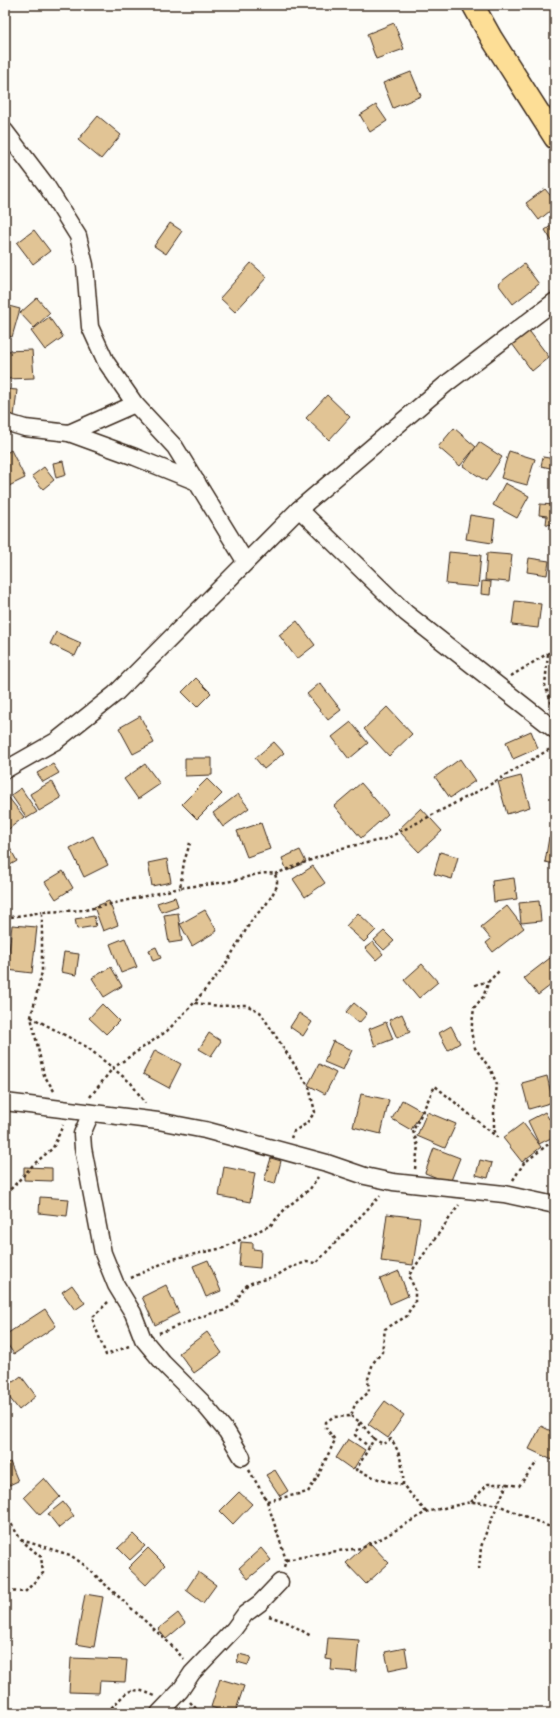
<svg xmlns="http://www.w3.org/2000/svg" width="560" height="1718" font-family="'Comic Neue',sans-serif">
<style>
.building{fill:#e1c495;stroke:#3b2a1e}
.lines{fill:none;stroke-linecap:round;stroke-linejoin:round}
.minor-casing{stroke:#3b2a1e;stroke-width:19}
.major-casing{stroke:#3b2a1e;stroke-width:24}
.path{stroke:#3b2a1e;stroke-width:2.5;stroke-dasharray:3 3;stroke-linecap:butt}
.minor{stroke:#fdfcf7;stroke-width:16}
.major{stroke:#fdde96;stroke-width:21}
</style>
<rect width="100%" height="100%" fill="#fdfcf7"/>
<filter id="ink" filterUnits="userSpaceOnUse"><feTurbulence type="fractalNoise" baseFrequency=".025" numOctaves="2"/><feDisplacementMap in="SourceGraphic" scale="8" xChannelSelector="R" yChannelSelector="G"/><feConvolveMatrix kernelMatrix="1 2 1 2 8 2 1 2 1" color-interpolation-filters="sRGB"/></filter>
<g filter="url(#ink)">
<g class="building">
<polygon points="394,23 404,49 376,59 367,34"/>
<polygon points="411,72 421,96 393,108 383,83"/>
<polygon points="376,105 387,121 370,132 360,115"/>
<polygon points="98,116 121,135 101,159 78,140"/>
<polygon points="545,189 555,201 555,207 539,220 526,203"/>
<polygon points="170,223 182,231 166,254 154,246"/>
<polygon points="555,223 555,246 545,230"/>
<polygon points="34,230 50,251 33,264 17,243"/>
<polygon points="251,263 267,277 235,312 220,298"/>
<polygon points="524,264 539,284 513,304 498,284"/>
<polygon points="37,298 50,313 34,328 20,313"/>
<polygon points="5,305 20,309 12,337 5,335"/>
<polygon points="49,317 63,337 45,350 31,331"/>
<polygon points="527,328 549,357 532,371 510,341"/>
<polygon points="555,344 555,353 551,347"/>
<polygon points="32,350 34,378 7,379 5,351"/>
<polygon points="5,389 17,390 14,417 5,416"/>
<polygon points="327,395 350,417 329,440 306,418"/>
<polygon points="454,428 476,447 460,466 438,447"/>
<polygon points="479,442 502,457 486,481 463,466"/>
<polygon points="11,450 25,478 5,488 5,454"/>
<polygon points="509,451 535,459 527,485 501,478"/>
<polygon points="543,457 555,459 555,469 541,466"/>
<polygon points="63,461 66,475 56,478 53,463"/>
<polygon points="44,467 54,480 43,489 32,476"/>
<polygon points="505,483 529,496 517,518 493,505"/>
<polygon points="540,504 555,505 555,525 546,524 547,516 539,515"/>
<polygon points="470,515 495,519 492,543 466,539"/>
<polygon points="449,552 481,555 478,587 446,584"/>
<polygon points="487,553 512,555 509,582 485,580"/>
<polygon points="529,558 549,561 547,575 527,572"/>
<polygon points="482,581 491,582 490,595 481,594"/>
<polygon points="515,601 541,604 538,628 512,625"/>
<polygon points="297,621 315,645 297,659 279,635"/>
<polygon points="56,632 81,643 75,656 50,644"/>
<polygon points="196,678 211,693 197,707 182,692"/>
<polygon points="320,683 341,710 328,720 307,694"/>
<polygon points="387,707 412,734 389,756 364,729"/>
<polygon points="140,716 154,743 133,754 119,728"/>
<polygon points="351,722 368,743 349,759 332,737"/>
<polygon points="531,731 538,748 513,759 506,742"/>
<polygon points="274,742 284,753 264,769 255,758"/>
<polygon points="185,758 212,758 212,775 185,776"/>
<polygon points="460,759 475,781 450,798 435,777"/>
<polygon points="53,764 59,773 43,782 37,773"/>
<polygon points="145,764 160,784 138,799 124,779"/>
<polygon points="521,776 530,807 507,814 498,782"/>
<polygon points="207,779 222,794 197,819 182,804"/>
<polygon points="52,781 61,798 39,811 30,794"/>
<polygon points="361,783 388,814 361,838 334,806"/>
<polygon points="21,788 37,812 27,818 11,795"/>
<polygon points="5,793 24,817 5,832"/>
<polygon points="238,794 249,808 223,827 213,813"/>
<polygon points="421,808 442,831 419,852 398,830"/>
<polygon points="261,823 270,849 247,857 237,831"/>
<polygon points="93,836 108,865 84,877 70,848"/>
<polygon points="549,837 555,838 555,864 545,862"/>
<polygon points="5,839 17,861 5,868"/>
<polygon points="300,850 306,862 287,871 282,858"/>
<polygon points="440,852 458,857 452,879 434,874"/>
<polygon points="167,859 171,882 152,886 148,863"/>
<polygon points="313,866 325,883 305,897 293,879"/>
<polygon points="63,871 73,888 56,899 45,882"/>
<polygon points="514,878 517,899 494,902 492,881"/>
<polygon points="175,897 178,906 161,912 157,903"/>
<polygon points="109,901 118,925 103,931 94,907"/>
<polygon points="539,901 541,921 521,923 519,903"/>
<polygon points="507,906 524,928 493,952 486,943 491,939 481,927"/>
<polygon points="205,910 217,931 192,946 180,924"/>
<polygon points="178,913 182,941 169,943 164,915"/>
<polygon points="358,913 376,930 364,942 346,926"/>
<polygon points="94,916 96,926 77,929 75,919"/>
<polygon points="12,925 37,927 32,973 7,970"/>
<polygon points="384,931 394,941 384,950 374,940"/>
<polygon points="125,938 137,967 121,973 110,944"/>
<polygon points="373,942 383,954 376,960 365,948"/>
<polygon points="156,947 161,958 153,961 149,950"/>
<polygon points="64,952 79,954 76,975 61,972"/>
<polygon points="550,958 555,964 555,982 538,995 524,978"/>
<polygon points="422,964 438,982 419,998 404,980"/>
<polygon points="111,967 122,986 104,997 92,978"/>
<polygon points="354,1003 367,1014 359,1023 346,1012"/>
<polygon points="102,1004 119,1021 106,1034 89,1018"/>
<polygon points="299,1013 312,1022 303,1036 290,1027"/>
<polygon points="402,1014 410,1032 397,1038 389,1020"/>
<polygon points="386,1022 393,1039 375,1046 369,1029"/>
<polygon points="451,1026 460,1043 448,1050 439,1033"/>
<polygon points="209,1033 221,1041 211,1056 199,1049"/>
<polygon points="333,1041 352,1050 343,1070 324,1062"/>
<polygon points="155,1050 181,1064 169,1088 143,1074"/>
<polygon points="319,1064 336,1073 325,1094 308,1085"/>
<polygon points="547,1076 553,1102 529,1109 522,1083"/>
<polygon points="361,1094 389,1100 381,1134 353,1127"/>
<polygon points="402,1100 422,1111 411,1130 392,1119"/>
<polygon points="427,1112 456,1124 445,1148 417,1136"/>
<polygon points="545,1112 549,1119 554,1117 555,1119 555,1136 539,1144 528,1121"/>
<polygon points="523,1123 541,1147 522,1162 503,1138"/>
<polygon points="434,1148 460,1158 450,1183 425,1173"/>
<polygon points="271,1158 281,1161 275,1184 264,1181"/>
<polygon points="480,1160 492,1163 488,1178 476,1175"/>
<polygon points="24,1167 52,1168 52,1181 24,1180"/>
<polygon points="224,1167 255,1173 250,1202 219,1196"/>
<polygon points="40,1197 69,1199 67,1216 39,1213"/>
<polygon points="387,1214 420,1218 413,1265 381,1261"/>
<polygon points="241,1242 253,1243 253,1249 261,1250 260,1268 239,1266"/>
<polygon points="208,1260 221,1291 206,1297 193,1266"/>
<polygon points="399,1271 408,1296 390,1304 380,1279"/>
<polygon points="72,1285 85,1303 75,1310 62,1292"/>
<polygon points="166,1285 179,1313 155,1325 142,1297"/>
<polygon points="45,1309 56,1326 14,1354 5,1341 5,1335"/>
<polygon points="207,1332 222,1353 194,1373 179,1353"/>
<polygon points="21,1376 36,1396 19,1410 5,1392 5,1388"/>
<polygon points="385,1401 404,1415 388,1438 368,1424"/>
<polygon points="541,1426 555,1433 555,1454 552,1460 529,1449"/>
<polygon points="348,1439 365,1450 353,1470 336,1458"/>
<polygon points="10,1462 18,1481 5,1487 5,1464"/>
<polygon points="275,1470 288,1491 280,1496 266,1475"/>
<polygon points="44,1478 60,1497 40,1515 24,1497"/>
<polygon points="239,1492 252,1504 233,1524 220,1511"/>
<polygon points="63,1502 74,1516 59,1528 48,1514"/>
<polygon points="133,1534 145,1546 130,1560 118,1548"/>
<polygon points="369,1542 389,1563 366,1584 346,1563"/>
<polygon points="148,1548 165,1565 146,1585 128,1568"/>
<polygon points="261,1548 271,1560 248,1579 239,1568"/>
<polygon points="198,1572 216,1585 203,1603 186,1590"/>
<polygon points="85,1594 103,1597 94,1647 76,1644"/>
<polygon points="5,1611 7,1611 5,1629"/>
<polygon points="178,1613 185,1623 166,1639 158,1629"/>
<polygon points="328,1638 359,1640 356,1672 331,1670 332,1660 326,1659"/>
<polygon points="405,1648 408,1666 389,1670 385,1652"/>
<polygon points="239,1654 251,1657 248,1665 237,1662"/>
<polygon points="71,1658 127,1660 125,1682 100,1681 99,1693 69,1692"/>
<polygon points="220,1679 244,1686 235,1713 230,1713 211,1707"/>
</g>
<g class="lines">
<g class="minor-casing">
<g id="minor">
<polyline points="5,131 46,185 78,236 85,265 90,327 106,362 135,404 175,447 245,561"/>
<polyline points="5,422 25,428 69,433 135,457 197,482"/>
<polyline points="69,433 135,404"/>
<polyline points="299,509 406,613 555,730"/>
<polyline points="5,770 56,741 115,694 299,509 446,384 555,301"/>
<polyline points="5,1102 158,1121 205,1130 246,1141 327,1163 365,1176 393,1182 504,1194 555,1205"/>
<polyline points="91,1113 82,1134 83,1148 103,1253 116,1285 133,1313 143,1339 163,1363 202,1402 227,1432 242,1457"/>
<polyline points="159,1713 180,1691 192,1673 234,1629 245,1614 260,1603 280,1582"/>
</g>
</g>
<g class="major-casing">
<polyline id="major" points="473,5 492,39 555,138"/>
</g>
<g class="path">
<polyline points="548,654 545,685 553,707"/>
<polyline points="511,676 555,649"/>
<polyline points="275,874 342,848 386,839 486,787 555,746"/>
<polyline points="5,918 42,912"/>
<polyline points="475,985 489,981"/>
<polyline points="195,1003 219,1006 246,1005 260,1012 309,1087 315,1112 306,1124 294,1131 291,1138"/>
<polyline points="31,1017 87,1047 131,1083 145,1103"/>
<polyline points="555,1068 555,1076"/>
<polyline points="54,1091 44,1075 31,1017 42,972 42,912 85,910 180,888"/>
<path d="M90,1097L113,1068L167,1031L194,1003L224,967L253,918L265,906L271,897L277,886V881L275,874C260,871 250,877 236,880C218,884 199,885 180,888L184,862L190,843"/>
<polyline points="415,1169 418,1146 413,1131 435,1086 497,1137 494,1129 494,1110 497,1085 491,1070 475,1048 471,1032 474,1008 483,997 489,981 499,971"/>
<polyline points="513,1180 524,1163 555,1139"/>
<polyline points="5,1200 9,1191 34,1164 53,1148 63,1125"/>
<polyline points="131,1278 172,1259 223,1248 271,1225 286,1208 310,1189 318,1177"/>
<polyline points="108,1302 92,1318 106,1355 129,1346"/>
<polyline points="159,1333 209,1314 223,1311 236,1303 241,1292 248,1284 276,1276 289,1268 306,1262 316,1263 380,1196"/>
<polyline points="351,1416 360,1422 355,1435 369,1447"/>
<polyline points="360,1422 374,1439"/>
<polyline points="249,1470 267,1501 286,1560 284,1567"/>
<polyline points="507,1484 519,1486 537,1462"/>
<path d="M403,1485C404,1469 400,1451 391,1439L383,1444L374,1439L356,1470L381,1480L403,1485L426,1512"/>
<polyline points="267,1501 308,1492 318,1476 335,1440 326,1428 326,1422 333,1417 351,1416 355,1404 369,1392 368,1379 373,1363 382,1352 385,1329 407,1316 410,1309 415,1304 415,1290 409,1275 459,1205"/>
<polyline points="471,1502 488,1484 507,1484 488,1527 481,1547 479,1569"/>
<polyline points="5,1514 21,1540 41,1557 43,1573 25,1592 5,1591"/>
<polyline points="21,1540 70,1555 83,1564 168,1642 184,1659"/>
<polyline points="286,1560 330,1552 362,1548 386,1536 426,1512 471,1502 485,1503 498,1505 555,1529"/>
<polyline points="269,1616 289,1623 311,1636"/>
<polyline points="190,1702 200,1713"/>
<path d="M109,1713V1710C128,1692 128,1684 155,1696"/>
</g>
<use href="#minor" class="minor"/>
<use href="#major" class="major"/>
</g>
</g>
<rect width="560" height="1718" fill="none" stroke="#fdfcf7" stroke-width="20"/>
<rect x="10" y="10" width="540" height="1698" fill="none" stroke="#3b2a1e" stroke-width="1.5" filter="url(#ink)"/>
</svg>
